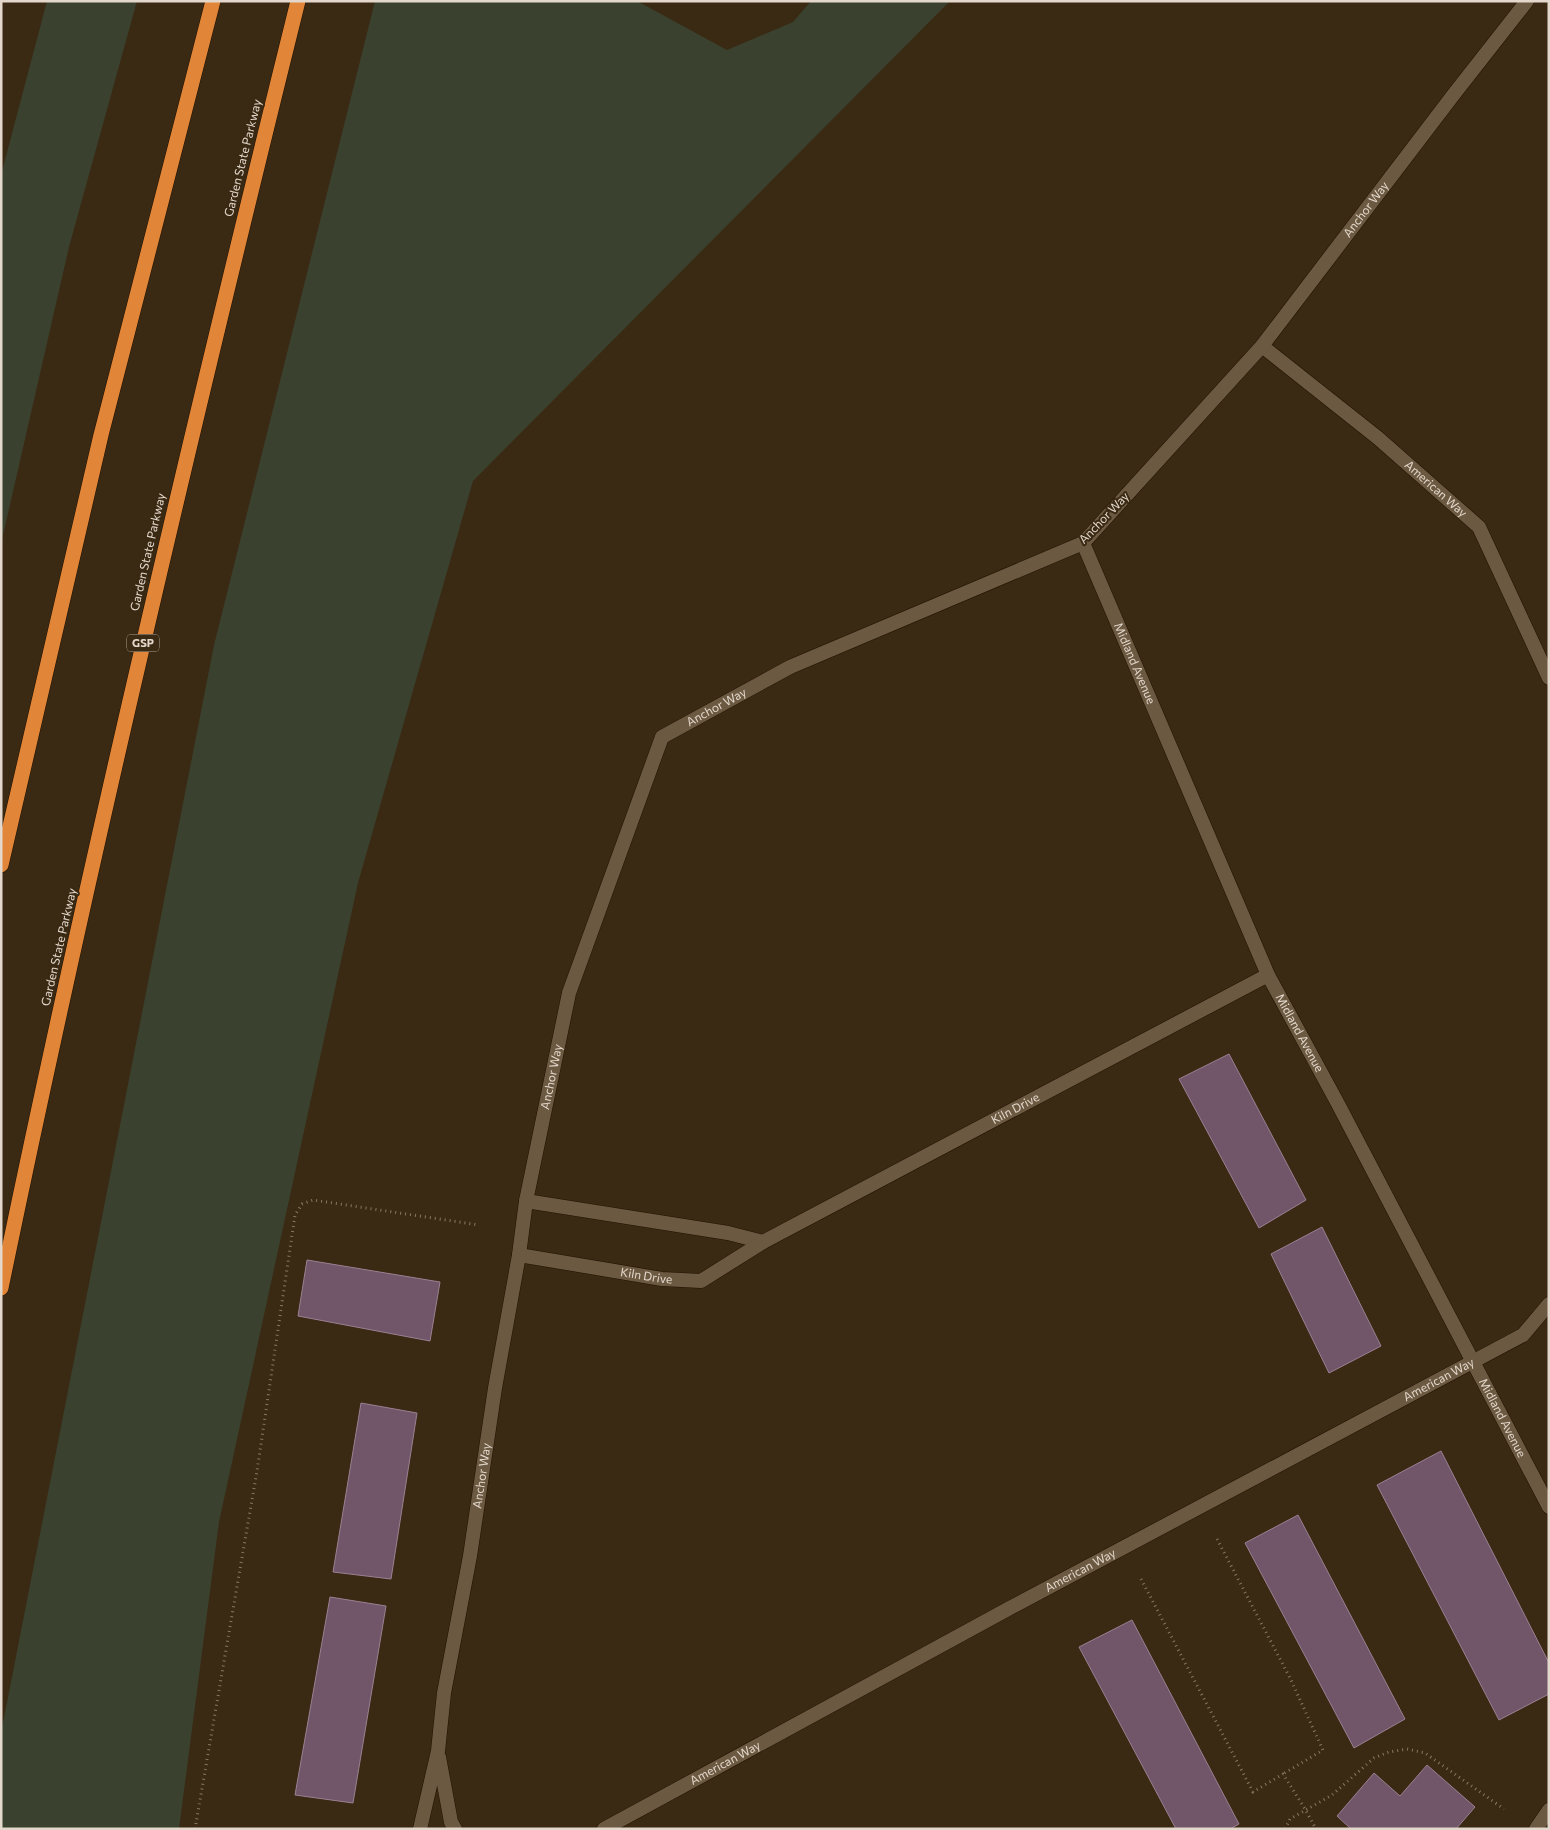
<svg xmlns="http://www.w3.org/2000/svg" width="1550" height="1830" font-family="Commissioner,sans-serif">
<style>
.green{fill:#3a412e}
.building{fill:#705668;stroke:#9c8093}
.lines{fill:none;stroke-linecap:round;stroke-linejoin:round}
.minor-casing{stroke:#211200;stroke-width:15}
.motorway-casing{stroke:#211200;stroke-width:16}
.path{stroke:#877866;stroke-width:3;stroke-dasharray:1 4;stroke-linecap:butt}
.minor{stroke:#6c5942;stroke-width:14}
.motorway{stroke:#e18639;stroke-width:15}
.labels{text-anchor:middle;stroke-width:4;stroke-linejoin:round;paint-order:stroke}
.shield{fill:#3a2913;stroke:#b0a494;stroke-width:1}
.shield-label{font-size:11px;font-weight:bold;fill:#e3d8cb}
.street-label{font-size:12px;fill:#e3d8cb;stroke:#3a2913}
</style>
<rect width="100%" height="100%" fill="#3a2913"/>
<g class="green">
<polygon points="47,1 137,1 69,247 1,544 1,175"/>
<polygon points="375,1 637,1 727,50 793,22 811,1 950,1 473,481 358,883 219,1522 179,1829 1,1829 1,1733 214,645"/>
</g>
<g class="building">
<polygon points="1229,1054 1306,1200 1259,1228 1179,1079"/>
<polygon points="1322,1227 1381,1346 1329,1373 1271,1254"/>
<polygon points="307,1260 440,1282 430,1341 298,1316"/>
<polygon points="361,1403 417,1413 391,1579 333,1572"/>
<polygon points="1441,1451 1549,1663 1549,1694 1499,1720 1377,1485"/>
<polygon points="1298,1515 1405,1719 1354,1748 1245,1543"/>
<polygon points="330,1597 386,1606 353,1803 295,1795"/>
<polygon points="1132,1620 1239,1824 1230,1829 1176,1829 1079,1647"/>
<polygon points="1427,1765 1475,1807 1456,1829 1351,1829 1337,1816 1374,1773 1400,1796"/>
</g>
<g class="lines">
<g class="minor-casing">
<g id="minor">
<path id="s1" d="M1262,346L1378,438L1479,527L1549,678"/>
<path id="s2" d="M1083,543L1268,975L1337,1102L1549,1507"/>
<path id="s3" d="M526,1201L728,1233L763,1242L1268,975"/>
<path id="s4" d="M519,1255L662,1279L701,1281L763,1242"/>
<polyline points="439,1757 451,1822 455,1829"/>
<path id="s5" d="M420,1829L438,1751L444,1693L470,1556L495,1388L519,1255L526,1201L569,993L662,737L790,667L1083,543L1262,346L1454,94L1527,1"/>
<path id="s6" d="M604,1829L1008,1609L1523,1335L1549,1304"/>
<polyline points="1536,1829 1549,1810"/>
</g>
</g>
<g class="motorway-casing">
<g id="motorway">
<polyline points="1,865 101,435 213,1"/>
<path d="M1,1288C90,857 192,428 298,1"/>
</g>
</g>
<g class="path">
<polyline points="1217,1539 1290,1678 1323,1750 1283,1774"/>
<polyline points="1141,1579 1253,1792 1283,1774 1305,1809 1316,1829"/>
<polyline points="195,1829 257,1471 295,1215 302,1204 313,1200 479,1225"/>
<polyline points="1285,1829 1290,1819 1332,1795 1374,1758 1389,1752 1407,1749 1425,1753 1504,1809"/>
</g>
<use href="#minor" class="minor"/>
<use href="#motorway" class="motorway"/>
</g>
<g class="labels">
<rect class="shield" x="127" y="634.5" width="32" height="17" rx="4"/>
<g class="shield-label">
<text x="143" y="647">GSP</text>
</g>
<g class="street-label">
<text transform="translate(243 158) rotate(-76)" y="4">Garden State Parkway</text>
<text dy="4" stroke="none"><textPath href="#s5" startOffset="2024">Anchor Way</textPath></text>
<text dy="4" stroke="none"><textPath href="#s1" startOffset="225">American Way</textPath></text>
<text transform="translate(1104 518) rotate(-46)" y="4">Anchor Way</text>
<text transform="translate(148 552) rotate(-77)" y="4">Garden State Parkway</text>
<text dy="4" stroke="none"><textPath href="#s2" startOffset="131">Midland Avenue</textPath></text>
<text dy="4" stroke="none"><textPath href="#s5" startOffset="1184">Anchor Way</textPath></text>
<text transform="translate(59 947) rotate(-77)" y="4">Garden State Parkway</text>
<text dy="4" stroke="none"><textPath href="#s2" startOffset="536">Midland Avenue</textPath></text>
<text dy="4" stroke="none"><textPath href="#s5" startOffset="764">Anchor Way</textPath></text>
<text dy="4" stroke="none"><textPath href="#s3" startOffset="526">Kiln Drive</textPath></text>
<text dy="4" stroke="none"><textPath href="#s4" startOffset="129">Kiln Drive</textPath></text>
<text dy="4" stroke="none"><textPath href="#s6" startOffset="948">American Way</textPath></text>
<text dy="4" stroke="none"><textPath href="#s2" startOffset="971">Midland Avenue</textPath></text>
<text dy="4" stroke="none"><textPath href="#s5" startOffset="359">Anchor Way</textPath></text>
<text dy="4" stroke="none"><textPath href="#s6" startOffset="542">American Way</textPath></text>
<text dy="4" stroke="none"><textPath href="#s6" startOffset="138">American Way</textPath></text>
</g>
</g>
<rect width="1550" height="1830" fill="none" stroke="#e3d8cb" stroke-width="5"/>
</svg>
